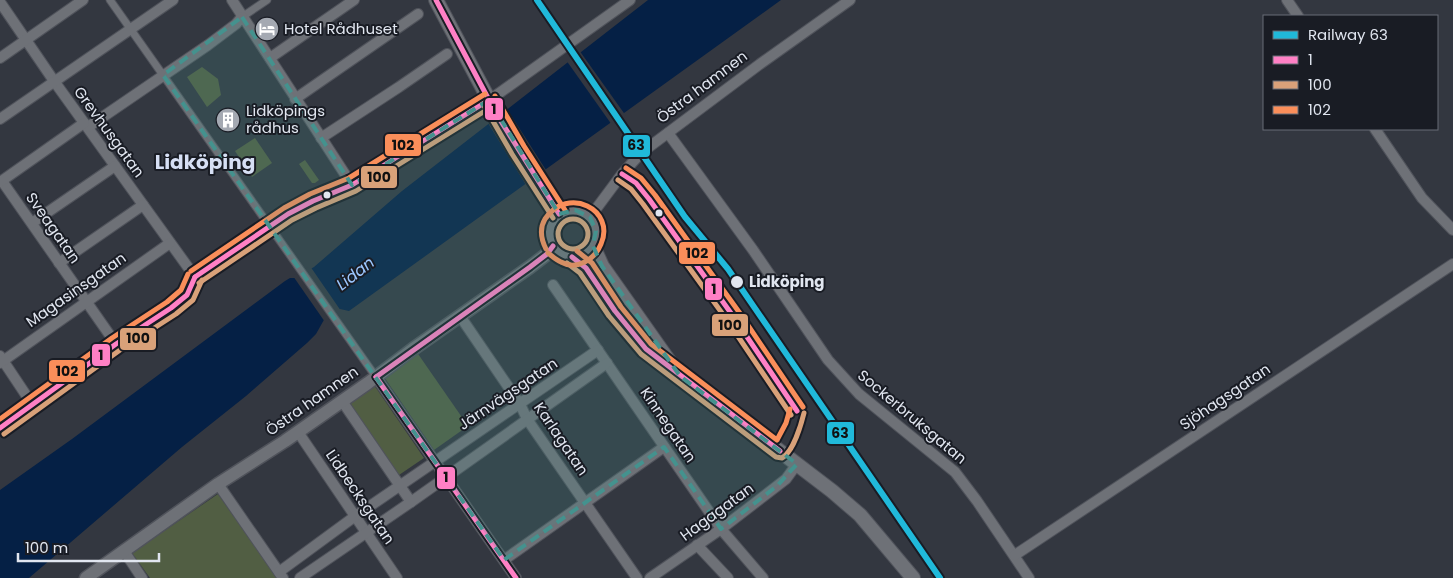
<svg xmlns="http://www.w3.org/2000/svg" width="1453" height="578" font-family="Poppins,sans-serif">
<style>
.green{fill:#515e43}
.water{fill:#052045}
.pier{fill:#333740}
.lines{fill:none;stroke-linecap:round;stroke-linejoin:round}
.pedestrian-casing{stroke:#50535b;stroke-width:9}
.minor-casing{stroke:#50535b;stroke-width:12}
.tertiary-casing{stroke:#50535b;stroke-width:15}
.secondary-casing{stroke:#50535b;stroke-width:16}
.pedestrian{stroke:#6e7177;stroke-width:7}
.minor{stroke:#6e7177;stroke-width:10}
.tertiary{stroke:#6e7177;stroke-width:12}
.secondary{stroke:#6e7177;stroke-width:14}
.bus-1-casing{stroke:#191c24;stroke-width:9}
.bus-2-casing{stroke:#191c24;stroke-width:9}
.bus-3-casing{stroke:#191c24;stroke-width:9}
.bus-1{stroke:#ff80c5;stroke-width:5}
.bus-2{stroke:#d9a179;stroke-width:5}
.bus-3{stroke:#fa8e5a;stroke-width:5}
.rail-1-casing{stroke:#191c24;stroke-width:10}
.rail-1{stroke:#20b9da;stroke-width:6}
.marked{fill:#44928e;fill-opacity:0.2;stroke:#44928e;stroke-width:4;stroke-dasharray:10 6;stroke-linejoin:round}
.bus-dot{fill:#e1e6f0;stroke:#191c24;stroke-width:2}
.labels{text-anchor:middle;stroke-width:4;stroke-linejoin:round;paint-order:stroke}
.poi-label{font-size:15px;fill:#e1e6f0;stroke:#191c24;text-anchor:start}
.street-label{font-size:15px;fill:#e1e6f0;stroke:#191c24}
.stop-label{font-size:15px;font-weight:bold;fill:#e1e6f0;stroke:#191c24;text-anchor:start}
.water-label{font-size:16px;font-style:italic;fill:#9cc7ff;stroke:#191c24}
.district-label{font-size:20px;font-weight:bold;fill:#d6dff4;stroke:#191c24}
.line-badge{stroke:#191c24;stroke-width:2}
.pale-badge-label{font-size:14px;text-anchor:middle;font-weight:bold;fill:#111}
</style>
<rect width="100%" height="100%" fill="#333740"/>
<g class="green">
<polygon points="202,67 218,79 221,95 207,107 187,77"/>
<polygon points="255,138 272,163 252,177 235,151"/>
<polygon points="305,160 319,180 315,183 312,183 299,164"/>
<polygon points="416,351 468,426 434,450 382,374"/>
<polygon points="372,382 424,458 399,475 347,399"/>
<polygon points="218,494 277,578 150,578 132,553"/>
</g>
<polygon class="water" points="648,0 781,0 349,311 340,309 325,318 316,334 307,343 246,396 182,447 29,578 0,578 0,490 72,439 285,281 290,278 295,278 314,267 402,191"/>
<g class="pier">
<polygon points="579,50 626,116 612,125 566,60"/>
<polygon points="507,109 546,170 526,185 488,123"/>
<polygon points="310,266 341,311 325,322 293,276"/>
</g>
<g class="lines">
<g class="pedestrian-casing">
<g id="pedestrian">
<polyline points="110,0 376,377"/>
<polyline points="242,17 267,0"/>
</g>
</g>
<g class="minor-casing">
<g id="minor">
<polyline points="232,0 352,185 474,111 630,0"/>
<polyline points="1287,0 1298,16"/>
<polyline points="0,2 54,81 195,277 187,295 171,308 116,344 0,428"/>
<polyline points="0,58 83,0"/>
<polyline points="270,58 354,0"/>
<polyline points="295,99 418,14"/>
<polyline points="0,119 173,0"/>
<polyline points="88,127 208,45 236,24 242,17"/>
<polyline points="1375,129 1422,198 1453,230"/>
<polyline points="668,133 753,250 828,360 859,394 955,472 977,501 1029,578"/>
<polyline points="321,138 399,87 447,54"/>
<polyline points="2,181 116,344"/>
<polyline points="0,182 84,123"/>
<polyline points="590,217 622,174 641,153 760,64 850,0"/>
<polyline points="32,223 115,166"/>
<polyline points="59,263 143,205"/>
<polyline points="553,285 721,529 763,578"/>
<polyline points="460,316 520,404 527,419 637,578"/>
<polyline points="0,356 32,404"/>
<polyline points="0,363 170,243"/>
<polyline points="376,377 516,578"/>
<polyline points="342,401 411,502"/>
<polyline points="298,432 397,578"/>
<polyline points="218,484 283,578"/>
<polyline points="697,545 728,578"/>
<polyline points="124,551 142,578"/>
<polyline points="1015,555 1453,264"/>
<polyline points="504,560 664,447"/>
<polyline points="279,572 354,517 598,350"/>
<polyline points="300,578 411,502 607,363"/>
<polyline points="650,578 721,529 777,486 786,479 797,464"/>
</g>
</g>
<g class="tertiary-casing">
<polyline id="tertiary" points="86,578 218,484 285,441 368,383 413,349 530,267 547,254 553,246"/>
</g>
<g class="secondary-casing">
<g id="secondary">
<polyline points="436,0 497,115 559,214"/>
<circle cx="573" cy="234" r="23"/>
<polyline points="593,246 602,266 669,361"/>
<polyline points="572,257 586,268 615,311 646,349 832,491 860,515 913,578"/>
</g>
</g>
<use href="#pedestrian" class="pedestrian"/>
<use href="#minor" class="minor"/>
<use href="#tertiary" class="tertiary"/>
<use href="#secondary" class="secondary"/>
<g class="bus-1-casing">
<g id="bus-1">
<polyline points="436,0 497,115 559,214"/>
<polyline points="622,174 636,183 649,199 733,316 797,411"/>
<polyline points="572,257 586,268 615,311 646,349 780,451"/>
<polyline points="195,277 288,214 313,201 352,185 489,100"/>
<polyline points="376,377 516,578"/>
<polyline points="376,377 530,267 547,254 553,246"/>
<polyline points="0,428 116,344 171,308 187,295 195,277"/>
</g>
</g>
<g class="bus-2-casing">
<g id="bus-2">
<polyline points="483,104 512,154 553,218"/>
<polyline points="618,180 631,189 643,204 727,320 791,415"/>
<circle cx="573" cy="234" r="15"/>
<path d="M567,263L580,273L609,316L641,354L776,457L782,458C793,452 801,425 804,413"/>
<polyline points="199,283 292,220 316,208 356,191 493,106"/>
<polyline points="4,434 120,350 176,314 193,300 202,280"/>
</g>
</g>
<g class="bus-3-casing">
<g id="bus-3">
<polyline points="495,96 524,146 565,210"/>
<polyline points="626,168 641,178 655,195 739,312 803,407"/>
<path d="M546,249C541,239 539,229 545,219C568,185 616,210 601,244C595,259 577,271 561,262C556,260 552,256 548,253"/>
<polyline points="577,251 592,263 621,307 651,344 777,440 786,423 790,409"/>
<polyline points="191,271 284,208 310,194 349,178 485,94"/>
<polyline points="0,419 112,338 167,302 181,290 188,274"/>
</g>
</g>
<use href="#bus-1" class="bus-1"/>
<use href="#bus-2" class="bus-2"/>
<use href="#bus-3" class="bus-3"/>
<g class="rail-1-casing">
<polyline id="rail-1" points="537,0 685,217 728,269 940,578"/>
</g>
<use href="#rail-1" class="rail-1"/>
</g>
<path class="marked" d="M242,17L352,185L489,100L559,214L575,210L590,217L596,231L593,246L602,266L680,376L797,464L777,486L721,529L664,447L504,560L163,75Z"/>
<defs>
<g id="hotel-disc" transform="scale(1.25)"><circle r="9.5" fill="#a4a9b2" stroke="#191c24"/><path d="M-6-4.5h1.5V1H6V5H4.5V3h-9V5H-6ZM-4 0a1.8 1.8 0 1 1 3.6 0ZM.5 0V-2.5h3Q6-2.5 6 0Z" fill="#fff"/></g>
<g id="building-disc" transform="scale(1.25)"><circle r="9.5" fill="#a4a9b2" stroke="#191c24"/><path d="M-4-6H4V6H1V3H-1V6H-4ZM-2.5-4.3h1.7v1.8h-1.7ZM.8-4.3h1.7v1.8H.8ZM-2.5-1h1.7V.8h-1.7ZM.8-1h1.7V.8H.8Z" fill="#fff"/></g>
</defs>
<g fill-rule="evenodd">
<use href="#hotel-disc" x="267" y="29"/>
<use href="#building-disc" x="228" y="120"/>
</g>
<g class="bus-dot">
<circle cx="327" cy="195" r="4.5"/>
<circle cx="659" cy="213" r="4.5"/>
<circle cx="737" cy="282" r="7"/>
</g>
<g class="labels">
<g class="poi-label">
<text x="284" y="34">Hotel Rådhuset</text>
<text x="246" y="116">Lidköpings<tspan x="246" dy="17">rådhus</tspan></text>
</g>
<g class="street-label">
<text transform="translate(702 87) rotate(-37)" y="5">Östra hamnen</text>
<text transform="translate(109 132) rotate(54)" y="5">Grevhusgatan</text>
<text transform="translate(53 228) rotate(55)" y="5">Sveagatan</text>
<text transform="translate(76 290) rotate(-35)" y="5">Magasinsgatan</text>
<text transform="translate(508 394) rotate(-34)" y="5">Järnvägsgatan</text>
<text transform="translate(1225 397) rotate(-34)" y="5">Sjöhagsgatan</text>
<text transform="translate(312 401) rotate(-35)" y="5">Östra hamnen</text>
<text transform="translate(912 417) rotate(40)" y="5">Sockerbruksgatan</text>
<text transform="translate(668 425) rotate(56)" y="5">Kinnegatan</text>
<text transform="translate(561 439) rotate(56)" y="5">Karlagatan</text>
<text transform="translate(360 497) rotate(56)" y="5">Lidbecksgatan</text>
<text transform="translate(717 512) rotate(-36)" y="5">Hagagatan</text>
</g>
<g class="stop-label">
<text x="749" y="287">Lidköping</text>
</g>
<g class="water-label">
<text transform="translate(355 273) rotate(-38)" y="6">Lidan</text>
</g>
<g class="district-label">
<text x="205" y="169">Lidköping</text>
</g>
</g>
<g class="line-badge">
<rect x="484" y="97" width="20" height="24" rx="5" fill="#ff80c5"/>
<rect x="384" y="133" width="38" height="24" rx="5" fill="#fa8e5a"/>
<rect x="622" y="134" width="29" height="24" rx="5" fill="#20b9da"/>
<rect x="360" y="165" width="38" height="24" rx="5" fill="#d9a179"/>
<rect x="678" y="241" width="38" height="24" rx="5" fill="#fa8e5a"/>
<rect x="704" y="277" width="19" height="24" rx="5" fill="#ff80c5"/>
<rect x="711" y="313" width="38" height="24" rx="5" fill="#d9a179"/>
<rect x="119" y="327" width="38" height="24" rx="5" fill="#d9a179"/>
<rect x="91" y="343" width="20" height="24" rx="5" fill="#ff80c5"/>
<rect x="48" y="359" width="38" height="24" rx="5" fill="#fa8e5a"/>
<rect x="826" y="421" width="29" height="24" rx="5" fill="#20b9da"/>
<rect x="436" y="466" width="20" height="24" rx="5" fill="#ff80c5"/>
</g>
<g class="pale-badge-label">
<text x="494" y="114">1</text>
<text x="403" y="150">102</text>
<text x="636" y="150">63</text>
<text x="379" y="182">100</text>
<text x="697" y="258">102</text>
<text x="714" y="294">1</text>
<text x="730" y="330">100</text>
<text x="138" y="343">100</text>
<text x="101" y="360">1</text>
<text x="67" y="376">102</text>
<text x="840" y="438">63</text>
<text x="446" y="482">1</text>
</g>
<rect x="1263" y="15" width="175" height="115" fill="#191c24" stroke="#696d76"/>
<rect x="1273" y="31" width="25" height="8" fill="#20b9da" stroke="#696d76"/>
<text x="1308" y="40" font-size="15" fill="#e1e6f0">Railway 63</text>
<rect x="1273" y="56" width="25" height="8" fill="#ff80c5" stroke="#696d76"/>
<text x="1308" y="65" font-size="15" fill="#e1e6f0">1</text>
<rect x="1273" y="81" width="25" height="8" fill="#d9a179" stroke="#696d76"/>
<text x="1308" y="90" font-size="15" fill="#e1e6f0">100</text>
<rect x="1273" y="106" width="25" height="8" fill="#fa8e5a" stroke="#696d76"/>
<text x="1308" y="115" font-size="15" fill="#e1e6f0">102</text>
<path d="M18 553v8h141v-8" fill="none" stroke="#e1e6f0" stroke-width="2.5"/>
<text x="25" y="553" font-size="15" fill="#e1e6f0" stroke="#191c24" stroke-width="4" paint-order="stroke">100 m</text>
</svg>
